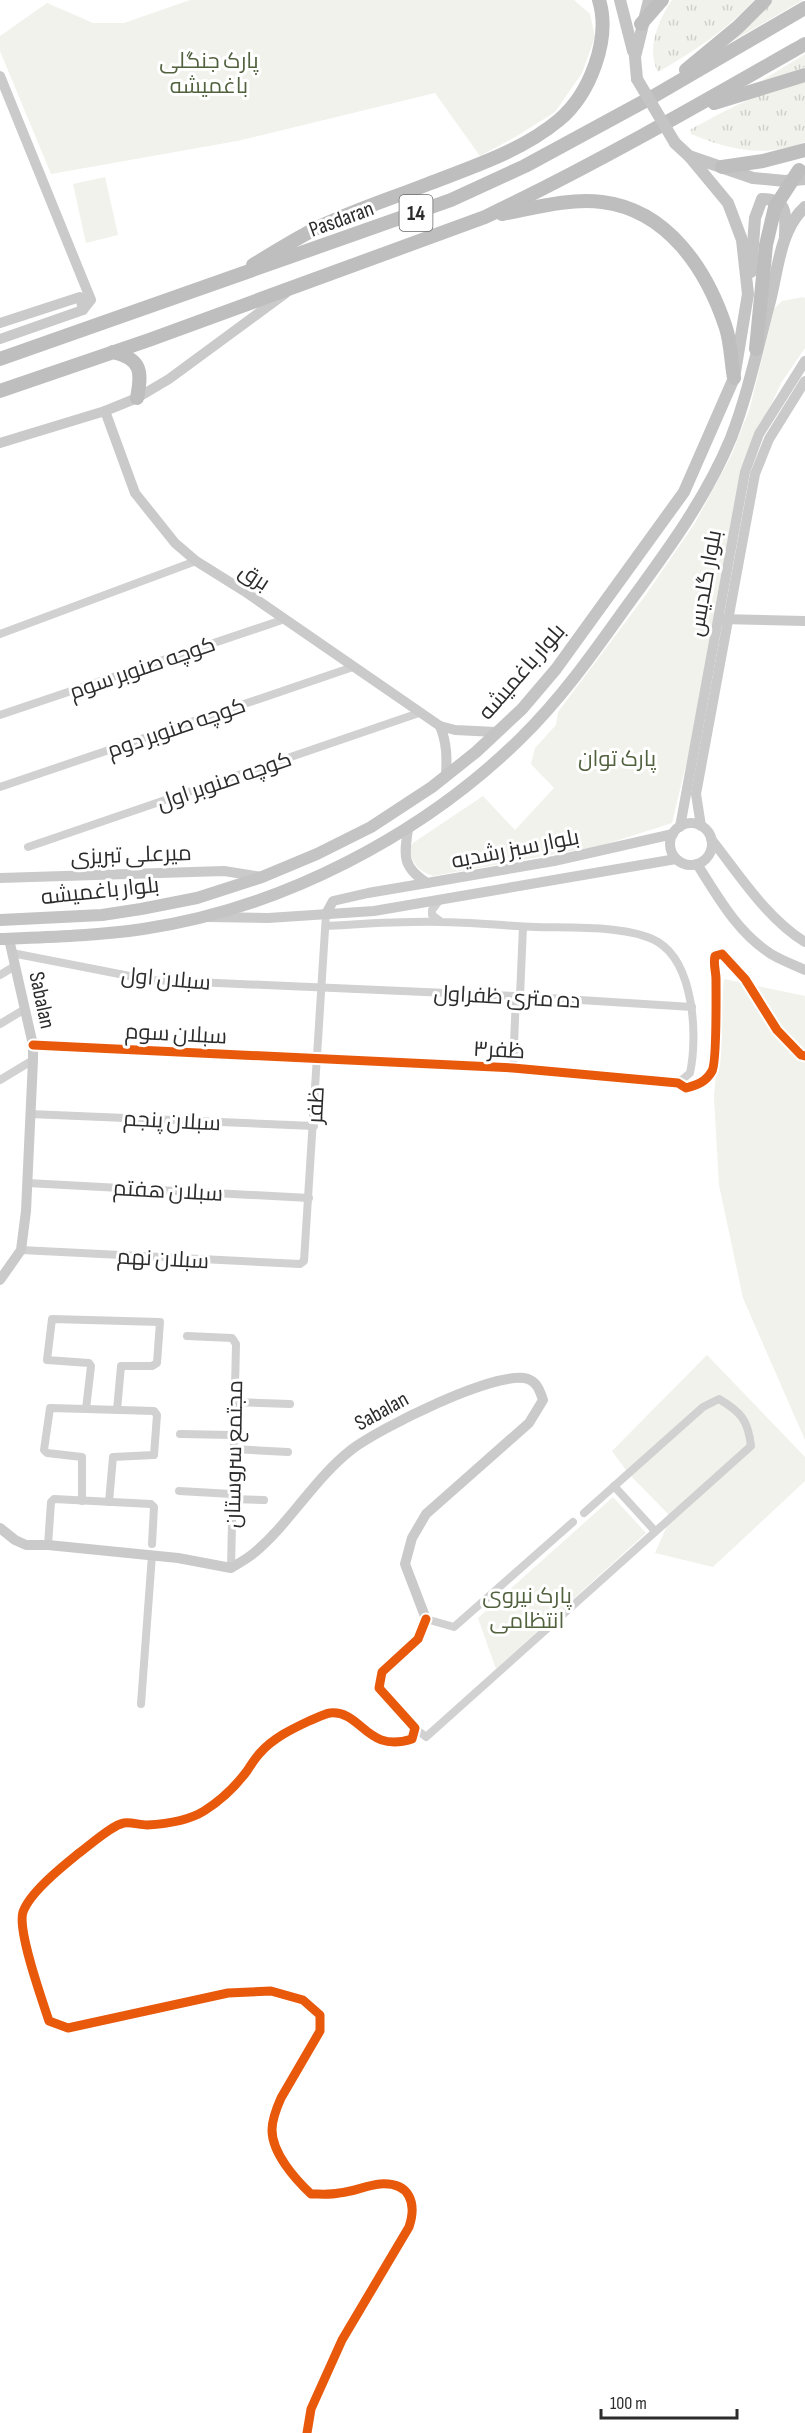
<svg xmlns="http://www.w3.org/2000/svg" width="805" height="2433" font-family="'Sofia Sans Condensed',Cairo,sans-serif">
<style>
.grass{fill:url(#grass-tufts)}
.park{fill:#f0f2eb}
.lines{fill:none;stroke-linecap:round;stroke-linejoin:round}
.street{stroke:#d1d1d1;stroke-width:8}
.secondary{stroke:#cacaca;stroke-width:10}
.primary{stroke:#c4c4c4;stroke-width:12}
.highway{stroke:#bebebe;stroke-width:14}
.primary-bridge{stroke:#c4c4c4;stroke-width:12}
.highway-bridge{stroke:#bebebe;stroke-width:14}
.cycleway-casing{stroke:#fff;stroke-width:13}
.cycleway{stroke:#e8590c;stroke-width:9}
.labels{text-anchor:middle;stroke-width:6;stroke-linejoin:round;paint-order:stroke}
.shield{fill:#fff;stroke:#6b6b6b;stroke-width:1.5}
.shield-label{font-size:21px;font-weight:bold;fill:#2c2c2c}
.park-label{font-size:22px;fill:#52623f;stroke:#fff}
.street-label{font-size:22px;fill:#2c2c2c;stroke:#fff}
</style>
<defs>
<pattern id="grass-tufts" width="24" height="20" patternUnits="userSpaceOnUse" patternTransform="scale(1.5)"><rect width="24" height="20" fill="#f0f2eb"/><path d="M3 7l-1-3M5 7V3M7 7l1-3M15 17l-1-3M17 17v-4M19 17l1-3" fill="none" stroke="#ced0ca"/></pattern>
</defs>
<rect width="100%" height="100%" fill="#fff"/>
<g class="grass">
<path d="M672,0H754C727,30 693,52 658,72C646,50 658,20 672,0Z"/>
<polygon points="770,0 803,0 721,48"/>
<polygon points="805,54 805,67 758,83"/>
<path d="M805,82V142C764,158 730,150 691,134L690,130L693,128C729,109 765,88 805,82Z"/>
</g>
<g class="park">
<polygon points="190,0 574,0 590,14 595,37 582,73 555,112 517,136 480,156 435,93 237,141 51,174 0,51 0,36 47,3 93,23 124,23"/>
<polygon points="105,177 118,235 86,243 73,184"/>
<path d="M803,297L805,298V348L781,383L743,467L722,569L693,735L672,823L600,846L433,876C419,871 412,864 409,849L413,843L483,796L515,830L554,788L531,764L535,748L556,725L558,712L645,596L695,523L731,456L750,408L774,309L782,301Z"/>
<polygon points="724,979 805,996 805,1440 743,1298 719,1185 714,1097"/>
<polygon points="707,1355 805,1457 805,1481 713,1567 655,1553 671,1517 628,1473 612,1451"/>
<polygon points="613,1497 646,1533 496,1669 478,1618"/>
</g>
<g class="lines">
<g class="street">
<polyline points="0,634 196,561"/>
<polyline points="0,715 285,619"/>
<polyline points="0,787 353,667"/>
<polyline points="28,847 419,713"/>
<polyline points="438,902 432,910 432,915 440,921"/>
<path d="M326,926C364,924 402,921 440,922C472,922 504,926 536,927C569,928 630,925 658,942C694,964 698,1036 690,1073L678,1083"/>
<polyline points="12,953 150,980 516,996 692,1007"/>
<polyline points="0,975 15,966"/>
<polyline points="520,996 523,927"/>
<polyline points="0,1024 25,1009"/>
<path d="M33,1045L513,1068L678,1083L686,1088C697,1085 706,1082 712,1071C717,1062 716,993 716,979C716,971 713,964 715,956L722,954L745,979L777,1030L801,1055L805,1056"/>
<polyline points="513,1068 516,996"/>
<polyline points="0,1080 33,1060"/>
<polyline points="30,1114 314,1126"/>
<polyline points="27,1183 309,1198"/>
<polyline points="21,1250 300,1264 304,1261 326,914"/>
<polyline points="187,1336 232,1338 236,1344 231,1568"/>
<polyline points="234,1402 290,1404"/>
<polyline points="86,1409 154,1411 157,1415 154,1455 113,1457 109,1502"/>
<polyline points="180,1434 233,1435"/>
<polyline points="233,1449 288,1452"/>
<polyline points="614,1486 655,1531"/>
<polyline points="179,1491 232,1494"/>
<polyline points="232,1499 264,1500"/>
<polyline points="82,1501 82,1457 47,1453 44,1450 50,1408 86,1409 91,1366 89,1363 47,1360 52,1319 160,1322 157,1363 152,1366 121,1366 117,1410"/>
<polyline points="48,1545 51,1502 54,1499 151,1504 154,1507 152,1544"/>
<polyline points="141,1704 152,1555"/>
<path d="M415,1728L426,1737L751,1446C748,1420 741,1412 719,1399L703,1407L584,1513"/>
<path d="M307,2433L311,2409L342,2340L409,2227C417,2203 410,2182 380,2184C367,2185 353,2192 339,2193C330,2195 320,2194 311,2194C295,2179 272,2153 272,2130C272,2120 277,2107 281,2098L320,2031V2015L303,2000L271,1991L228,1993L68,2028L49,2021C42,2000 17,1930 23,1912C30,1892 63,1866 79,1853C90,1845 112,1825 124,1823C131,1822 140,1825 147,1825C165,1824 188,1821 204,1811C220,1801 235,1787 247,1771C251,1765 255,1758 260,1753C273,1738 292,1729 309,1721C315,1719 323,1714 330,1713C362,1710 366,1754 412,1739L415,1728L379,1688L382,1672L418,1639L426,1619L454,1627L573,1522"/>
</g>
<g class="secondary">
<polyline points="0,76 91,300 83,310 0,339"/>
<polyline points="0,323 80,297 83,310"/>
<polyline points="105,411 135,493 175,543 196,561 244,591 440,726 455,730 496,732"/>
<polyline points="0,443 105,411 137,398 169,379 286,293"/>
<polyline points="721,619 805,621"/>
<path d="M440,726C447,743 447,758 446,776"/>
<circle cx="691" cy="844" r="21"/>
<polyline points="701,826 696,794 755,474 769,439 805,381"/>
<polyline points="680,827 745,472 759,434 805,361"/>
<path d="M408,829C404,856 402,867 427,883L554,861L673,834"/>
<path d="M711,839C739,874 766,918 805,942"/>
<path d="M697,864C718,897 737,932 771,954C781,960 794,965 805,970"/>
<polyline points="0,878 224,871 262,877"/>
<polyline points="326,914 333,901 368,893 427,883"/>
<polyline points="208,917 268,918 374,911 676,859"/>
<polyline points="0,1280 21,1250 26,1211 33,1060 33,1045 9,939"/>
<path d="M0,1528L15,1540L26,1545H48L178,1558L231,1568C239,1563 247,1559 254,1553C290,1523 314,1479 351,1450C378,1429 497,1369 528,1379C537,1382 540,1391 543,1400L529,1423L426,1514L412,1538L405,1564L426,1619"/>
</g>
<g class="primary">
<polyline points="620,0 633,51"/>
<polyline points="637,79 635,57 649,0"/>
<polyline points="675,143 689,156 753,178 785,181 805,179"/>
<path d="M751,272L755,218L762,199C790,199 785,217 785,238"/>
<polyline points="0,920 102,915 141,909 197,898 262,877 317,854 371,827 432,787 476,752 522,709 556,669 684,492 734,378 748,294 742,240 728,203 689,156"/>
<path d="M0,939C48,937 95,936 143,929C280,909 421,836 520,739C560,700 592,655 624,610C664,555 705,501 731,438C748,394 758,346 770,301C778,270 780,229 805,207"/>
</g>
<g class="highway">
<polyline points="641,24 662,0"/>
<polyline points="686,70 738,27 765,0"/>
<polyline points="714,103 805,75"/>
<polyline points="722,167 763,161 805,150"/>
<path d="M502,214C534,208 569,198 602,202C668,210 707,270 726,328C731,344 731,362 734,378"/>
<path d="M253,265C273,253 292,241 313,230C349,212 390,199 428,184C472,167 522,151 559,120C590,94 611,39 599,0"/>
<polyline points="756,349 766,245 775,207"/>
<path d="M113,352C142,359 142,372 137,398"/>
<polyline points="0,359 451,200 525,166 654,96 805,8"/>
<path d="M0,391L149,340L485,217C594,165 700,104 805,44"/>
</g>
<polyline class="primary-bridge" points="637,79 675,143"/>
<polyline class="highway-bridge" points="775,207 799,170"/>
<g class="cycleway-casing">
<g id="cycleway">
<path d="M33,1045L513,1068L678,1083L686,1088C697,1085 706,1082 712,1071C717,1062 716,993 716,979C716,971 713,964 715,956L722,954L745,979L777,1030L801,1055L805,1056"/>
<path d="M307,2433L311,2409L342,2340L409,2227C417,2203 410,2182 380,2184C367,2185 353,2192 339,2193C330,2195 320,2194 311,2194C295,2179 272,2153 272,2130C272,2120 277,2107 281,2098L320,2031V2015L303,2000L271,1991L228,1993L68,2028L49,2021C42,2000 17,1930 23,1912C30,1892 63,1866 79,1853C90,1845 112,1825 124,1823C131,1822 140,1825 147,1825C165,1824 188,1821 204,1811C220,1801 235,1787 247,1771C251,1765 255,1758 260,1753C273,1738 292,1729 309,1721C315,1719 323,1714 330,1713C362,1710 366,1754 412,1739L415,1728L379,1688L382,1672L418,1639L426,1619"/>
</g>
</g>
<use href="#cycleway" class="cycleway"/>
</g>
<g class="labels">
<rect class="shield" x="399.5" y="195" width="33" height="36" rx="4.5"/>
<g class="shield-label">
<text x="416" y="220">14</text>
</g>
<g class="park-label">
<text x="209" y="68">پارک جنگلی<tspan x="209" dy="25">باغمیشه</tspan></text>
<text x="617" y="766">پارک توان</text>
<text x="527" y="1603">پارک نیروی<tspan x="527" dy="25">انتظامی</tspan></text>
</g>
<g class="street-label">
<text transform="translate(341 218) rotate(-20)" y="8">Pasdaran</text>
<text transform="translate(255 576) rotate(33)" y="8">برق</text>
<text transform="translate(704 583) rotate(-80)" y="8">بلوار گلدیس</text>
<text transform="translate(142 667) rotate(-19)" y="8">کوچه صنوبر سوم</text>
<text transform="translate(521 671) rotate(-49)" y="8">بلوار باغمیشه</text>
<text transform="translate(176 727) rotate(-19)" y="8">کوچه صنوبر دوم</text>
<text transform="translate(224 780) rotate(-19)" y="8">کوچه صنوبر اول</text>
<text transform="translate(515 848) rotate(-11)" y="8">بلوار سبز رشدیه</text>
<text transform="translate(131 854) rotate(-2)" y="8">میرعلی تبریزی</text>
<text transform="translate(100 890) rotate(-6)" y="8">بلوار باغمیشه</text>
<text transform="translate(166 978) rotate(5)" y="8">سبلان اول</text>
<text transform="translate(507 996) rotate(3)" y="8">ده متری ظفراول</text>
<text transform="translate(43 1000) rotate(78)" y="8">Sabalan</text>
<text transform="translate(176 1033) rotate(3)" y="8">سبلان سوم</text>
<text transform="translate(499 1049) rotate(3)" y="8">ظفر۳</text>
<text transform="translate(315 1105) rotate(-87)" y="8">ظفر</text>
<text transform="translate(172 1120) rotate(3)" y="8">سبلان پنجم</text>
<text transform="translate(168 1190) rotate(3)" y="8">سبلان هفتم</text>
<text transform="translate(163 1258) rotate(3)" y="8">سبلان نهم</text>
<text transform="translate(381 1410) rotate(-29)" y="8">Sabalan</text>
<text transform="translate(233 1454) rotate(-89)" y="8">مجتمع سروستان</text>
</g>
</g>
<path d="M601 2409v9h136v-9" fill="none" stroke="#2c2c2c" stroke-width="3"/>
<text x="610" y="2409" font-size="18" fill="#2c2c2c" stroke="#ffffff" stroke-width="4.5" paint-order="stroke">100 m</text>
</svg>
